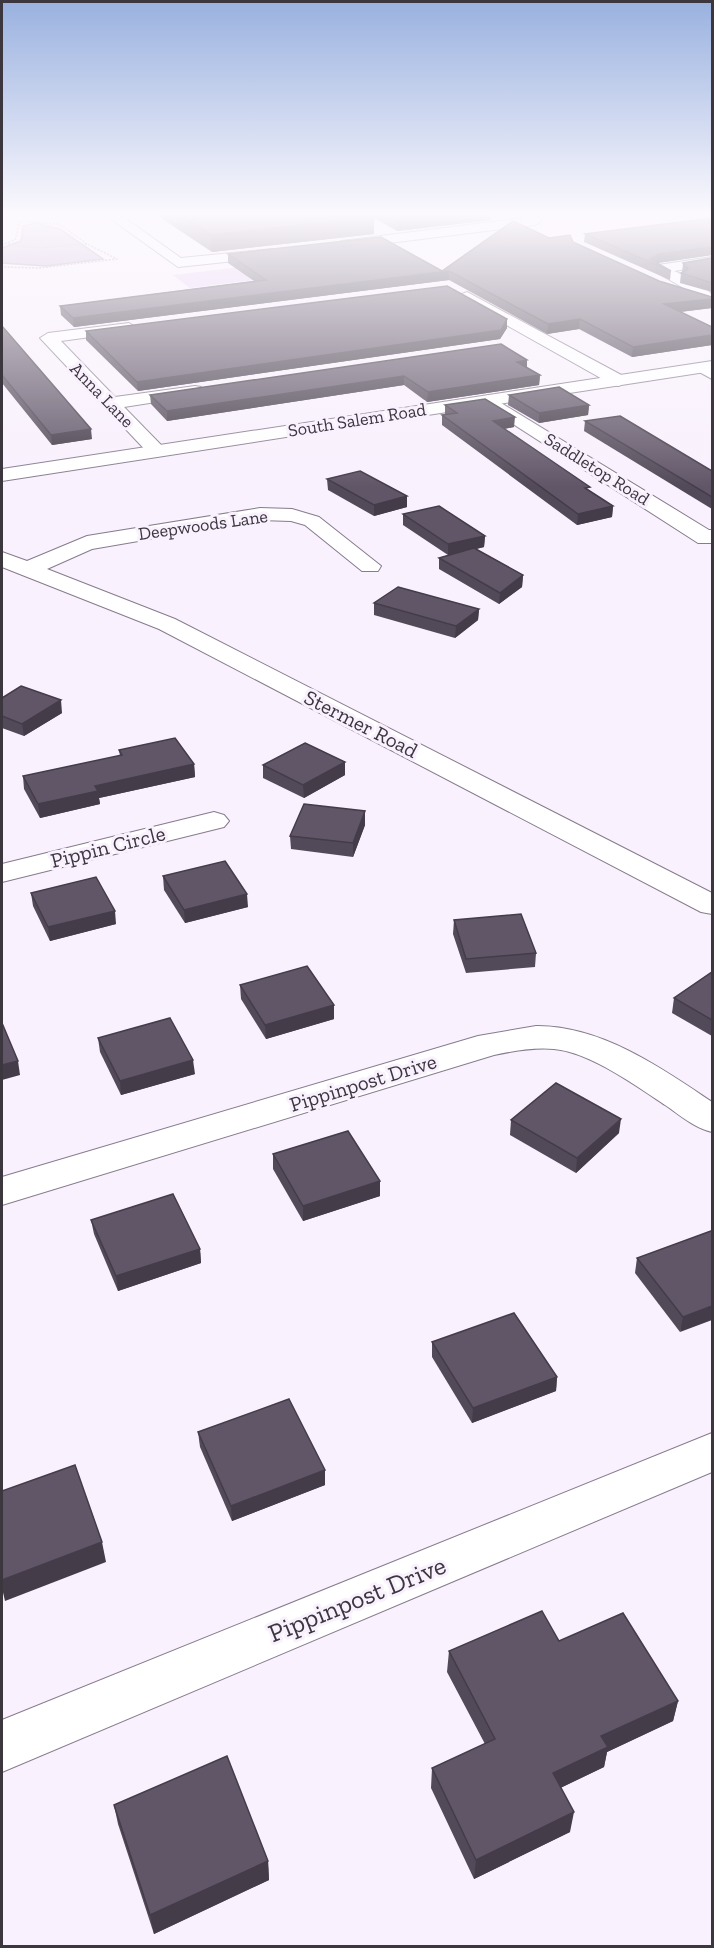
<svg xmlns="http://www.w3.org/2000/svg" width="714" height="1948" font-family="'Zilla Slab',serif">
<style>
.green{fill:#e5d0f1}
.water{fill:#c4acd1;stroke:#9b89a5;stroke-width:1.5}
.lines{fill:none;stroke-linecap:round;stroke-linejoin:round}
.minor-casing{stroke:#877b8e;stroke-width:2}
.major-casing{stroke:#877b8e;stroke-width:2}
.path{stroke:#a6a0aa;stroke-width:1.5;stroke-dasharray:2 1.5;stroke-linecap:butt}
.minor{fill:#fff;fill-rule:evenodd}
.major{fill:#fff;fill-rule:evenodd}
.wall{fill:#534a59}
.shaded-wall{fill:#443c49}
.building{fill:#615668;stroke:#443c49;stroke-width:1.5}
.labels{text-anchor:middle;stroke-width:6;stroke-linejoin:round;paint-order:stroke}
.far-street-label{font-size:18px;fill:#3c373f;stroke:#f9f1fd}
.street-label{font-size:21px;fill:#3c373f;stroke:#f9f1fd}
.near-street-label{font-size:26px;fill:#3c373f;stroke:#f9f1fd}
</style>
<rect width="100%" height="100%" fill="#f9f1fd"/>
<polygon class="green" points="313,258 334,270 190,288 173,275"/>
<polygon class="water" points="36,223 60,229 103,259 46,266 2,263 2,248 21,241 23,226"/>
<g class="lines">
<g class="minor-casing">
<g id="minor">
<polygon points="104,214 119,214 181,258 272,249 279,253 272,257 178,267"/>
<polygon points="519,214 534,214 542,221 535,225 341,249 334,245 341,241 523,218"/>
<path d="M712,257V265L674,271C689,277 702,282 712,295L709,298L704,300L651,269L658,265Z"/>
<polygon points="467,292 625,377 628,381 619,386 613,385 462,300 459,297 462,294"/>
<polygon points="129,323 137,328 135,331 61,341 115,397 195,386 201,387 204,391 201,395 124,407 167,451 157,457 150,455 40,338 48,333"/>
<polygon points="701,363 712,367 712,379 692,368"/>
<polygon points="488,395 709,530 712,530 712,543 698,543 482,404 479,400"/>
<polygon points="260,508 292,509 319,517 381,566 378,571 362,571 305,525 291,521 260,520 92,549 47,569 175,619 712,893 712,914 701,912 159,629 2,567 2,552 27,561 87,536"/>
<polygon points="214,812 224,815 229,821 224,827 2,882 2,864"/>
<path d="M536,1026C600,1025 662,1068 712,1102V1132C694,1128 680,1115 665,1105C635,1085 589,1052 554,1049C534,1047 513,1051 494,1055L2,1205V1177L478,1036Z"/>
<polygon points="712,1433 712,1472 2,1772 2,1720"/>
</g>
</g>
<g class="major-casing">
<polygon id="major" points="712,361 712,371 2,481 2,469"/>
</g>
<g class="path">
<polyline points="8,244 37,248 87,244"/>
<polyline points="2,245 15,240 20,221 59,224 87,244 117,259 39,268 2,267"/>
</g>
<use href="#minor" class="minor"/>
<use href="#major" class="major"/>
</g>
<g class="wall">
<polygon points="155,214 491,214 491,220 397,231 374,218 374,234 212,252"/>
<polygon points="712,218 712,255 657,263 671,271 670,280 584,242 585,234"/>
<polygon points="549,238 573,242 712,308 680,312 712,327 712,345 632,357 579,329 547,334 449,280 74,327 61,315 60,306 254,281 228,263 228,254 442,271"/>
<polygon points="712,258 712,292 680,283 681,273 682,273 683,263"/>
<polygon points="507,319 507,328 500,339 138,391 86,340 86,331"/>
<polygon points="2,326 92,439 52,445 2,383"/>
<polygon points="501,344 527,368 540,375 539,385 427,402 404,385 167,421 151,404 150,395"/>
<polygon points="509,395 589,405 588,415 539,423 508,405"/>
<polygon points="445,405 514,427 504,429 590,491 613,506 612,517 577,525 442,425 442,415 445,415"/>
<polygon points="585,421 712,471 712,509 584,431"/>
<polygon points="327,479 407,496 407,507 374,516 328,490"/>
<polygon points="403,514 485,536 484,547 476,549 523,575 522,587 499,604 439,569 439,558 448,555 403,525"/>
<polygon points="374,603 479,609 478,620 455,638 374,615"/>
<polygon points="2,698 62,713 24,736 2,728"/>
<polygon points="119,750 194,764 195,777 99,798 100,804 40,818 24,789 23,776 120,756"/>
<polygon points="345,762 345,775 304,798 263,778 263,765"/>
<polygon points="365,825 353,857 291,849 290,836"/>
<polygon points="163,876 248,907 185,923 164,890"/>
<polygon points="31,893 116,924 50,941 33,906"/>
<polygon points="454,920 536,953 535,967 466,973 453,934"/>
<polygon points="712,972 712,1036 672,1013 674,998"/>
<polygon points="240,985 334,1019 266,1039 241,999"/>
<polygon points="98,1038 195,1074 121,1095 100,1052"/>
<polygon points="511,1120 619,1133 576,1173 510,1135"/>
<polygon points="273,1154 380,1196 303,1221 273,1169"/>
<polygon points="91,1220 200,1249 201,1263 118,1291 94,1234"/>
<polygon points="712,1233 680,1332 635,1273 637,1258"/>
<polygon points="432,1342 557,1377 556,1391 472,1423 432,1357"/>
<polygon points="198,1432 325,1485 232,1521 200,1447"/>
<polygon points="559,1641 678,1701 673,1721 607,1752 604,1767 560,1788 570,1832 474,1879 431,1788 432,1768 485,1744 447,1672 449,1651"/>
<polygon points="114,1805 268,1861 269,1880 154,1934 118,1824"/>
</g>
<g class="shaded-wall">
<polygon points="398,214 491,214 491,220 397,231"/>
<polygon points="374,217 374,234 212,252 211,235"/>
<polygon points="712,247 712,255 658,263 656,264 650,259 659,254"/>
<polygon points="449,271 449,280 74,327 73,318"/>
<polygon points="712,299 712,308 663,314 664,304"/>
<polygon points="507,319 507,328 500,339 138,391 137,382"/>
<polygon points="580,319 579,329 547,334 548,324"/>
<polygon points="712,335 712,345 632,357 633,347"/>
<polygon points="527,360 527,369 517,362"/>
<polygon points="540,375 539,385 427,402 428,392"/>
<polygon points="404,376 404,385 167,421 167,411"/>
<polygon points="589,405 588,415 539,423 539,413"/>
<polygon points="515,417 514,427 492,431 493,421"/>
<polygon points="91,429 92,439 52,445 51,435"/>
<polygon points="407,496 407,507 374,516 374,505"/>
<polygon points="613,506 612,517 577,525 578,514"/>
<polygon points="485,536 484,547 448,556 448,544"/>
<polygon points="523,575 522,587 499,604 500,593"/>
<polygon points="479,609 478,620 455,638 456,626"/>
<polygon points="61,700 62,713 24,736 22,724"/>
<polygon points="345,762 345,775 304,798 303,785"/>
<polygon points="194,764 195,777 99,798 100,804 40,818 38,804 95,786"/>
<polygon points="365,811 365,825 353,857 353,843"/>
<polygon points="247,894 248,907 185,923 184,910"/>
<polygon points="115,911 116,924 50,941 48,927"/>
<polygon points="334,1005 334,1019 266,1039 265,1025"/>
<polygon points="193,1060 195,1074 121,1095 120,1081"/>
<polygon points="18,1061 20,1075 2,1080 2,1065"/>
<polygon points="621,1119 619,1133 576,1173 577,1158"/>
<polygon points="380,1181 380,1196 303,1221 303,1206"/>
<polygon points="200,1249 201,1263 118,1291 116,1276"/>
<polygon points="712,1306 712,1320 680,1332 683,1317"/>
<polygon points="557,1377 556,1391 472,1423 473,1408"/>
<polygon points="325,1470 325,1485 232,1521 231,1506"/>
<polygon points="102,1542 106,1562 5,1601 2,1588 2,1580"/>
<polygon points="678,1701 673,1721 607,1752 604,1767 550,1793 553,1773 601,1736"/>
<polygon points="574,1812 570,1832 474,1879 476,1860"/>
<polygon points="268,1861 269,1880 154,1934 150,1915"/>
</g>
<g class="building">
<polygon points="179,214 370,214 374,217 211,235"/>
<polygon points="712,218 712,247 659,254 650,259 671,271 585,234"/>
<polygon points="513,221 549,238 570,235 573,242 659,281 712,297 712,299 664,304 712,327 712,335 633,347 580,319 548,324 449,271 73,318 60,306 266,280 228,254 381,237 442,271"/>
<polygon points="712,258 712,283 681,273 688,269 683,263"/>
<polygon points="447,286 507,319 501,330 137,382 86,331"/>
<polygon points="2,326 91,429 51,435 2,375"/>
<polygon points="501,344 527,360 517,362 540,375 428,392 404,376 167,411 150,395"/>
<polygon points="559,387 589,405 539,413 509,395"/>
<polygon points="485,399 515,417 493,421 590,487 585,488 613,506 578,514 442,415 457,413 445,405"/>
<polygon points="620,416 712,471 712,497 585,421"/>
<polygon points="360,471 407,496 374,505 327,479"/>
<polygon points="439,506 485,536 448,544 403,514"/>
<polygon points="474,548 523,575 500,593 439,558"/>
<polygon points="398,587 479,609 456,626 374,603"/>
<polygon points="21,686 61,700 22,724 2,716 2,698"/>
<polygon points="175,738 194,764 95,786 98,791 38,804 23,776 122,755 119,750"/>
<polygon points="305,743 345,762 303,785 263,765"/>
<polygon points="304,804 365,811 353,843 290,836"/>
<polygon points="225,861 247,894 184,910 163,876"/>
<polygon points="96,877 115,911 48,927 31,893"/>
<polygon points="521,914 536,953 466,959 454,920"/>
<polygon points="307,966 334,1005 265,1025 240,985"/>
<polygon points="712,972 712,1020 674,998"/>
<polygon points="170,1018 193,1060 120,1081 98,1038"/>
<polygon points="2,1023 18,1061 2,1065"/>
<polygon points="556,1083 621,1119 577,1158 511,1120"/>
<polygon points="348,1131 380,1181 303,1206 273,1154"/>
<polygon points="173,1194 200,1249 116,1276 91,1220"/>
<polygon points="711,1231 712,1233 712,1306 683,1317 637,1258"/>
<polygon points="514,1313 557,1377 473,1408 432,1342"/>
<polygon points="289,1399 325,1470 231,1506 198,1432"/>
<polygon points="75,1465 102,1542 2,1580 2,1491"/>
<polygon points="542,1611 559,1641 623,1613 678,1701 601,1736 608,1747 553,1773 574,1812 476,1860 432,1768 495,1739 449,1651"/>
<polygon points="227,1756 268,1861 150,1915 114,1805"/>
</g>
<linearGradient id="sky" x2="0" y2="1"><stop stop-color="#99b1df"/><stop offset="0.44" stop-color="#fcf9fe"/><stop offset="1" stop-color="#fcf9fe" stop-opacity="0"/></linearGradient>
<rect width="714" height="487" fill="url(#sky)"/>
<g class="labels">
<g class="far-street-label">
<text transform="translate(102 395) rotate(46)" y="6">Anna Lane</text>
<text transform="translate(357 420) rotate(-9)" y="6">South Salem Road</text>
<text transform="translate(597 469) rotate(32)" y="6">Saddletop Road</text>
<text transform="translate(203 525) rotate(-8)" y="6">Deepwoods Lane</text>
</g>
<g class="street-label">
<text transform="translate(361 724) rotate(27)" y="7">Stermer Road</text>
<text transform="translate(108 847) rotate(-14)" y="7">Pippin Circle</text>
<text transform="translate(363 1083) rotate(-17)" y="7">Pippinpost Drive</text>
</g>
<g class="near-street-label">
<text transform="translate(357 1599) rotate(-22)" y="9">Pippinpost Drive</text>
</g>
</g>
<rect width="714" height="1948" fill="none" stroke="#3c373f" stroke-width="6"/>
</svg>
